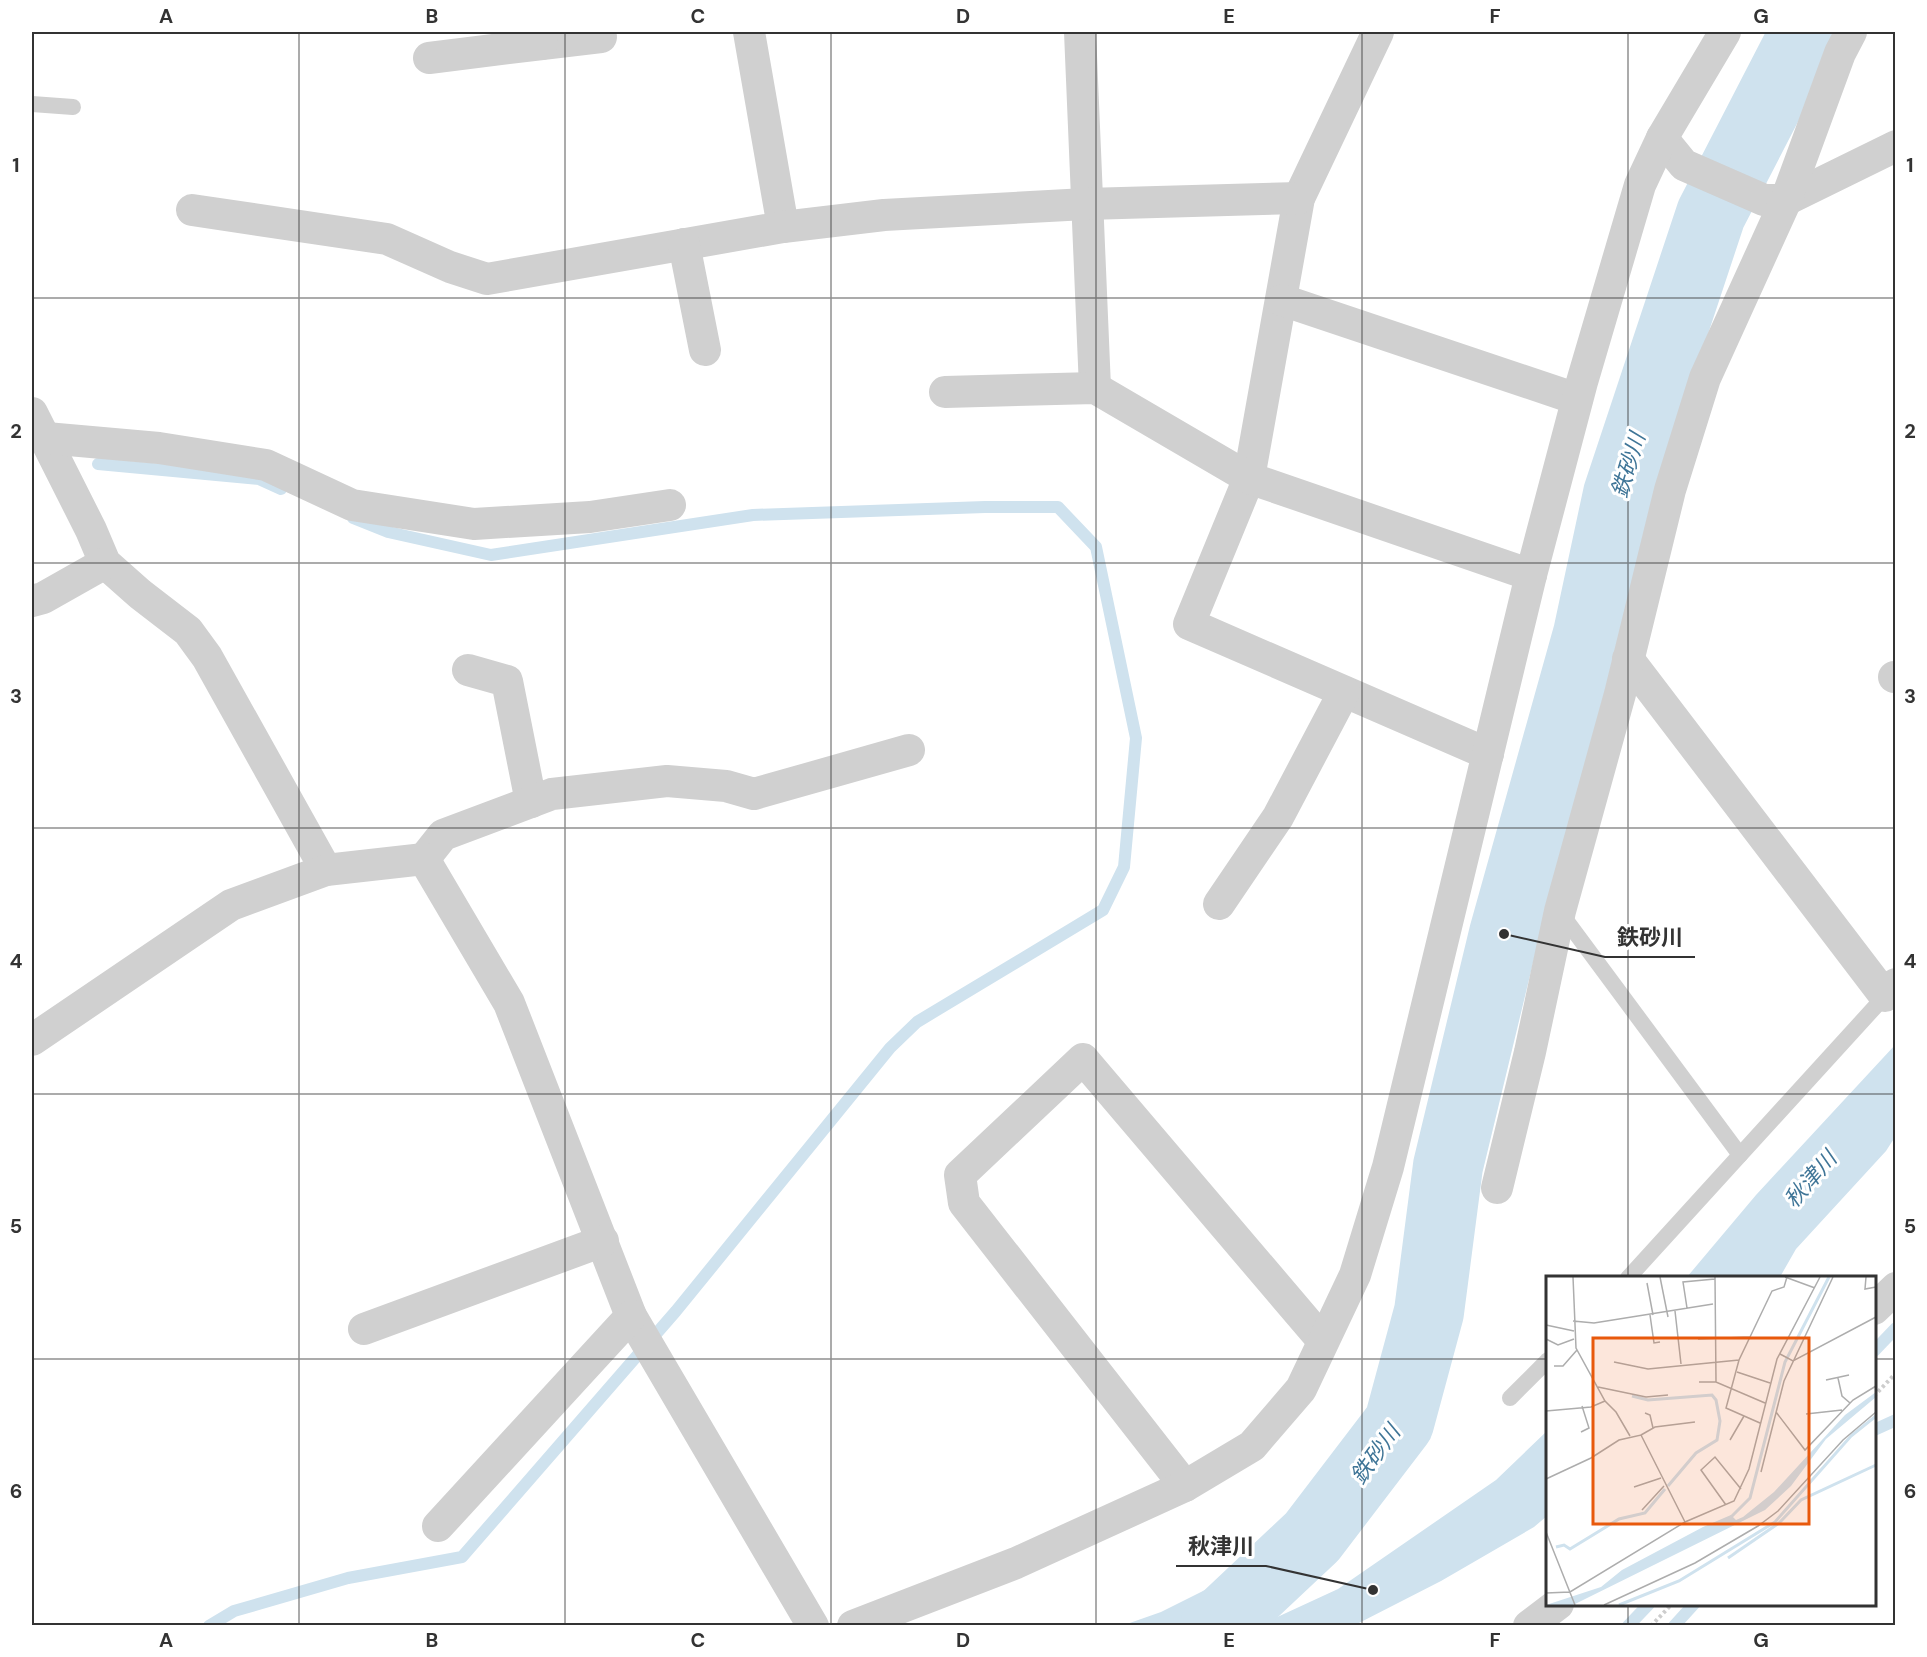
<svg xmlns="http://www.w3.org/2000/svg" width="1927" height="1657" font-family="'DM Sans','Noto Sans JP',sans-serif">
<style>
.water{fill:#cfe2ee}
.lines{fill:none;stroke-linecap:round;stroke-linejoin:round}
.stream{stroke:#cfe2ee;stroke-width:12}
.river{stroke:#cfe2ee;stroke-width:70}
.path{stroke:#cdcdcd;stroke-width:4;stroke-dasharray:3 3;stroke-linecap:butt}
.service{stroke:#d0d0d0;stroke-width:16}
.minor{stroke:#d0d0d0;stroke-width:32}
.grid{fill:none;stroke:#333;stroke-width:1.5;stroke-opacity:0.55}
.labels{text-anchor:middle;stroke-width:6;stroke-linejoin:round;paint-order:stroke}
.water-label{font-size:22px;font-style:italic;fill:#3f7597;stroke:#fff}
.inset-river{fill:none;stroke:#cfe2ee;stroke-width:3}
.inset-road{fill:none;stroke:#adadad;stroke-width:1.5}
.view{fill:#e8590c;fill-opacity:0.15;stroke:#e8590c;stroke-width:3}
.inset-edge{fill:none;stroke:#333;stroke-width:3}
.leader{fill:none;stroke:#333;stroke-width:2}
.callout-dot{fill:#333;stroke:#fff;stroke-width:2}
.callout-label{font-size:22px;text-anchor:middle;font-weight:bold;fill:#333;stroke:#fff;stroke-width:6;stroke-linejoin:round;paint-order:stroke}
.neatline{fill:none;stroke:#333;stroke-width:2}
.grid-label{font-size:20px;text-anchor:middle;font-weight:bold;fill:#333}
</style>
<rect width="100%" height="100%" fill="#fff"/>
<g class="water">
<polygon points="1895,1045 1895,1137 1886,1151 1796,1249 1780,1277 1687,1277 1756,1195"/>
<polygon points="1547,1431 1547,1516 1534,1527 1441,1581 1355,1625 1124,1625 1161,1612 1233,1576 1273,1619 1338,1589 1496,1480"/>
</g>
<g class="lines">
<g class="stream">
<polyline points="98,464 259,479 281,489"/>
<polyline points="1874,1351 1896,1328"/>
<polyline points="1874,1430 1896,1420"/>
<polyline points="209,1626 234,1611 348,1578 462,1557 676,1311 890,1048 917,1022 1103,910 1124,867 1136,738 1096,547 1058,507 985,507 753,515 491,555 388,532 353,518"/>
<polyline points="1628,1626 1649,1604"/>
<polyline points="1674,1626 1694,1604"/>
</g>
<polyline class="river" points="1215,1626 1227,1617 1312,1537 1399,1423 1429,1312 1448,1166 1504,934 1588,634 1618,494 1711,214 1805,32"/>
<g class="path">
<polyline points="1874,1396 1896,1373"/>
<polyline points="1651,1626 1672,1604"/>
</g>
<g class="service">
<polyline points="32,104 73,107"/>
<polyline points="1560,912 1740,1155"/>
<polyline points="1628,1278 1885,996"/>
<polyline points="1510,1398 1548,1360"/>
</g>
<g class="minor">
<polyline points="540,32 542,44 601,37"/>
<polyline points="749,32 783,227"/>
<polyline points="1080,32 1095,388"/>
<polyline points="1378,32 1299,198 1249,478 1189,624 1488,754"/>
<polyline points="429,58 542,44"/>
<polyline points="1662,138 1684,165 1764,200 1786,200 1896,146"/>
<polyline points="192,210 387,239 450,267 487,279 783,227 884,215 1086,204 1299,198"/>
<polyline points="684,244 705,350"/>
<polyline points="1282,300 1577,399"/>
<polyline points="945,392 1095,388 1249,478 1531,575"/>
<polyline points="32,413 91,530 105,563 140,594 188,631 207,657 326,870"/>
<polyline points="46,438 159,448 266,465 352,505 474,524 590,517 670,505"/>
<polyline points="32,601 43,598 105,563"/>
<polyline points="1628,659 1885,996 1896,984"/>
<polyline points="468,670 507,681 531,802"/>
<polyline points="1894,677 1896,677"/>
<polyline points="424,859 443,835 552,794 667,781 726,786 754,794 909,750"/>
<polyline points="1219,904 1278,817 1344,692"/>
<polyline points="32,1040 231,905 326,870 424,859 509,1003 631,1316 813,1626"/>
<polyline points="1497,1188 1530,1052 1560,911 1620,694 1670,490 1705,378 1786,200 1840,53 1851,32"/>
<polyline points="1874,1309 1896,1288"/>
<polyline points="364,1329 603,1241"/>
<polyline points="1185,1486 964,1203 960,1175 1083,1059 1323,1341"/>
<polyline points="438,1526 631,1316"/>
<polyline points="853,1626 1016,1563 1185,1486 1252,1446 1301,1389 1355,1275 1388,1167 1531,575 1582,382 1640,185 1662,138 1725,32"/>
<polyline points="1529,1626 1558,1604"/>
</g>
</g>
<path class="grid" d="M299,32V1626M565,32V1626M831,32V1626M1096,32V1626M1362,32V1626M1628,32V1278M32,298H1896M32,563H1896M32,828H1896M32,1094H1896M32,1359H1548M1874,1359H1896M1628,1604V1626"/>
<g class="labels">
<g class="water-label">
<text transform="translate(1628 465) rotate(-73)" y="8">鉄砂川</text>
<text transform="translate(1810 1179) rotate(-49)" y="8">秋津川</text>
<text transform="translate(1375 1454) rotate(-54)" y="8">鉄砂川</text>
</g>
</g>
<g transform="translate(1546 1276)">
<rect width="330" height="330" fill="#fff"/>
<path d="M330,116V121L280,163L245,210L219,234L27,329H0L55,311L76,294L157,251L185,239L190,244L197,241L228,216L299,139Z" fill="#cfe2ee"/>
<path class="inset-river" d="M86,120L102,124L166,119L170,124L174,145L171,164L150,177L122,210M179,247L204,222L239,86L283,1M10,271L18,269L24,273L73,243L99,237L119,213M182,282L233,247L255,224L330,189M73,329L133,305L229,246L305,160L330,140"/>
<path class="inset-road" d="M27,1L30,72L59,125L70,136L84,160M114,1L122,41M169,1L170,106M239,1L269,12M320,1L319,13L330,11M101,7L107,39M141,32L137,6L169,3M129,35L135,88M104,39L108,67L114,66M27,45L48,47L167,28M0,49L28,55M0,63L12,69L28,63M152,63L204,61M234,78L247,85L330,41M68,86L102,93L193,84M8,90H17L31,74M191,96L224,107M292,102L296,120L304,127M280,104L303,99M153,106H170L219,127M52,111L100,121L122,119M0,135L45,131L59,125M230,136L259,174L307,124L330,110M99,137L104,139L107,152M260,138L296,134M214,147L180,132L193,84L226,15L238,11L241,1M35,156L43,152L36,130M95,159L109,151L149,146M184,164L198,140M215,196L238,105L287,1M0,203L45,182L73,164L95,159L139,246M88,211L115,202M180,229L155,194L169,181L195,213M96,234L118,210M0,256L29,329M0,317L24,316L139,246L188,225L203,193L231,83L274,1M58,329L149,287L212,250L232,235L297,164L330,136"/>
<path class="view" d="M47,62H263V248H47Z"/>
<rect width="330" height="330" class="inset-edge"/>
</g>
<path class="leader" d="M1504 934L1605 957H1695M1373 1590L1266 1566H1176"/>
<g class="callout-dot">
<circle cx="1504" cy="934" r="6"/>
<circle cx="1373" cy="1590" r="6"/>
</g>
<g class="callout-label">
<text x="1650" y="945">鉄砂川</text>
<text x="1221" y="1554">秋津川</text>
</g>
<rect width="1927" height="1657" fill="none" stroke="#ffffff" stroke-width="66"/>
<rect x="33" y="33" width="1861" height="1591" class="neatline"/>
<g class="grid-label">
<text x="166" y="23">A</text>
<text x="432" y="23">B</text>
<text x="698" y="23">C</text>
<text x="963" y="23">D</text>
<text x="1229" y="23">E</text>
<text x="1495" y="23">F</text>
<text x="1761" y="23">G</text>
<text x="16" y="172">1</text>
<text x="1910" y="172">1</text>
<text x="16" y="438">2</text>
<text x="1910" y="438">2</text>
<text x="16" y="703">3</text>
<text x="1910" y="703">3</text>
<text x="16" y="968">4</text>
<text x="1910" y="968">4</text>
<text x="16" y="1233">5</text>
<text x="1910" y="1233">5</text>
<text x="16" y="1498">6</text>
<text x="1910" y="1498">6</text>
<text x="166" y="1647">A</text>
<text x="432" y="1647">B</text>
<text x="698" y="1647">C</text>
<text x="963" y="1647">D</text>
<text x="1229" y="1647">E</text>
<text x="1495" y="1647">F</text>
<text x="1761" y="1647">G</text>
</g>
</svg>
